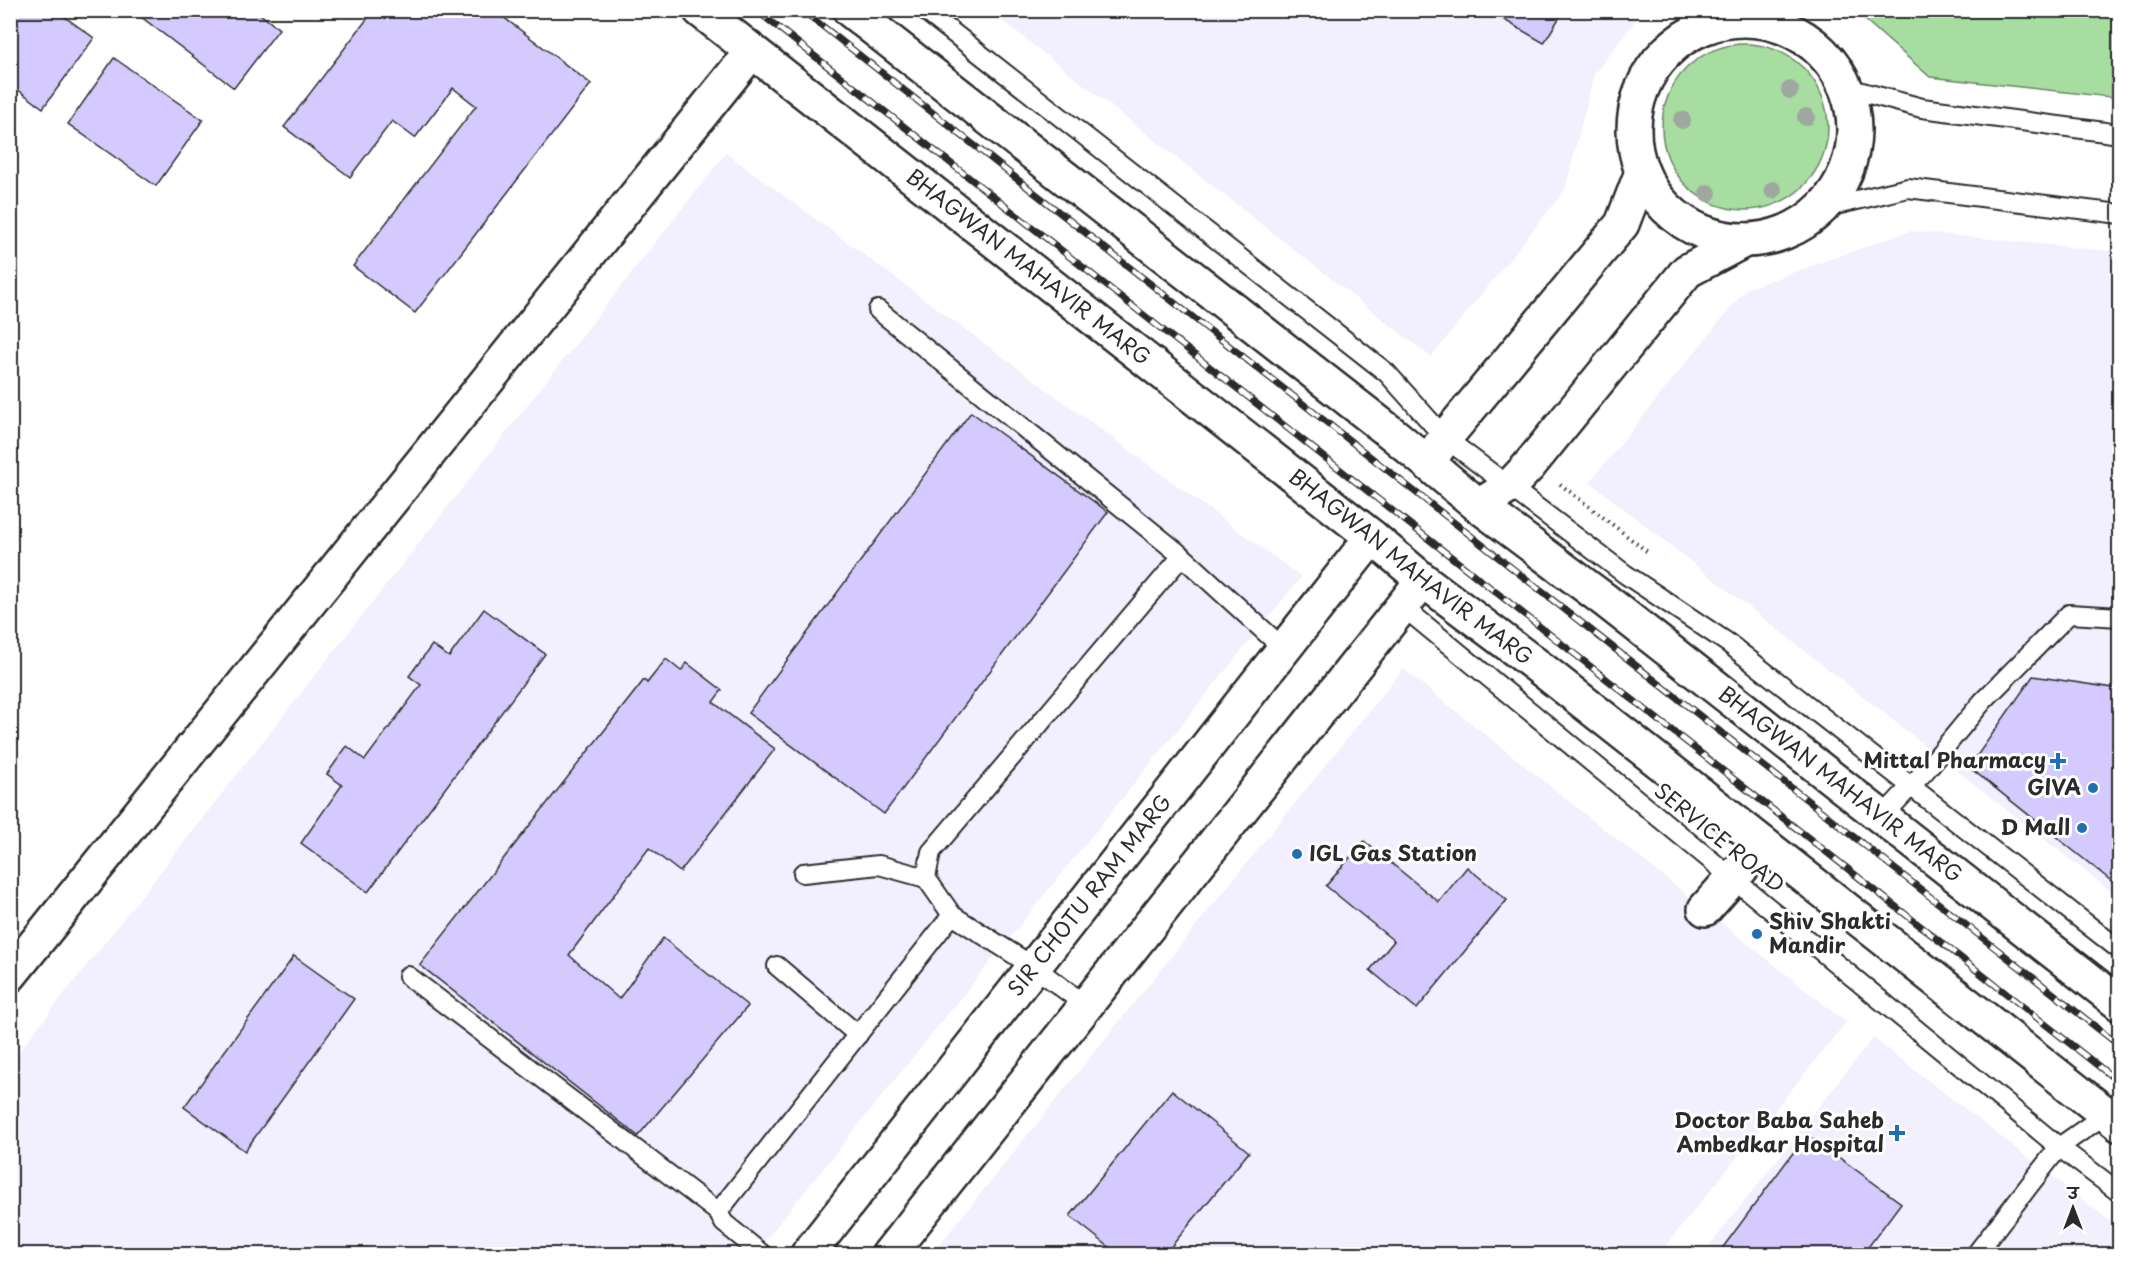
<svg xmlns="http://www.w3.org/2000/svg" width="2130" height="1265" font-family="'Playpen Sans','Playpen Sans Deva',sans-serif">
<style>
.built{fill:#f2effe}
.green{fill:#a7dda1;stroke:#698466;stroke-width:1.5}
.building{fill:#d4cafd;stroke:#2b2b2b;stroke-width:1.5}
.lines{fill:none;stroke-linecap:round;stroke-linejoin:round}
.lane-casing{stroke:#2b2b2b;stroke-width:22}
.street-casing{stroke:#2b2b2b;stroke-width:38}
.secondary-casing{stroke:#2b2b2b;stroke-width:38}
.path{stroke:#2b2b2b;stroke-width:4;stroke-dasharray:1.5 4.5;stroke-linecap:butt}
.lane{stroke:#fff;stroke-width:18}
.street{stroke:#fff;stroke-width:33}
.secondary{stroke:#fff;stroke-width:33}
.rail-casing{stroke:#2b2b2b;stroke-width:7}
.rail{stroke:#fff;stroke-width:4.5;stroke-dasharray:14;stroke-linecap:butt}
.tree{fill:#9fa89e}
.poi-dot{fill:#1f6fb2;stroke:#fff;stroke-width:2}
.labels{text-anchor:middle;stroke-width:6;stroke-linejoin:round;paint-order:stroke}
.street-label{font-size:21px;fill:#2b2b2b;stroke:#fff}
.poi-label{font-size:21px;font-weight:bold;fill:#2b2b2b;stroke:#fff;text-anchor:end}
</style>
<rect width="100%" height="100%" fill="#fff"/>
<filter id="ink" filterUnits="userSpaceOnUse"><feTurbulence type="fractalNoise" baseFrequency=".0167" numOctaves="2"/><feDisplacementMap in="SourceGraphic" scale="12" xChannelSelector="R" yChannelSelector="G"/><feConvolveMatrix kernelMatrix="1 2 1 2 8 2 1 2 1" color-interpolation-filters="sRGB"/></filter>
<g filter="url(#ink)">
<g class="built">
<polygon points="990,11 1643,11 1594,74 1565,190 1431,357"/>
<polygon points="726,153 1301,577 754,1254 13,1254 10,1252 10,1063"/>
<polygon points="1910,231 2119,252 2119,898 1590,482 1746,289"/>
<polygon points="1403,669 1846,1022 1659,1254 932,1254"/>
<polygon points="1873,1038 2119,1228 2119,1254 1703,1254"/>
</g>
<g class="green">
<polygon points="1855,11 2119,11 2119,98 1930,77"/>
<circle cx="1745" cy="127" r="83"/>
</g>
<g class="building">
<polygon points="10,10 55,10 94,38 43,108 10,84"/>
<polygon points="144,10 255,10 279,29 234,88 140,16"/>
<polygon points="374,10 494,10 591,84 415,313 353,266 476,106 453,88 415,138 392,121 350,177 284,127"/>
<polygon points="1487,10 1564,10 1544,43"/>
<polygon points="114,58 203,120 156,186 68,124"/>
<polygon points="971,412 1108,512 884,814 748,713"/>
<polygon points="484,609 545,654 368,892 301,843 342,785 327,774 347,746 365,760 421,685 409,676 432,645 449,657"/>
<polygon points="666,659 681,671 687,663 722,690 713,702 775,749 680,872 649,848 569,955 619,999 663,938 748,1006 638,1136 420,965 644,680 647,683"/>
<polygon points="2033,676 2120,689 2120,888 1969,767"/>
<polygon points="1364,841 1439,902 1467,867 1507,900 1417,1009 1370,970 1394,941 1326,886"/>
<polygon points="294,956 354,999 245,1151 184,1107"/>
<polygon points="1172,1090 1249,1152 1165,1254 1118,1254 1070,1216"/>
<polygon points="1807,1134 1901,1203 1863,1254 1718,1254"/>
</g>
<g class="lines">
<g class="lane-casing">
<g id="lane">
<polyline points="924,10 1387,373 1445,438 1625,574 1728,643 2120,950"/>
<polyline points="1847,88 1922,108 2120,134"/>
<polyline points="1823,208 1908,188 2120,214"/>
<polyline points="878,310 1182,556"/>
<polyline points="1402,606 2059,1147 2120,1193"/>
<polyline points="1882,817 1926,770 1983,701 2069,614 2120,617"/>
<polyline points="803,873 879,865 926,878"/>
<polyline points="777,966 858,1035"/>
<polyline points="408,976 718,1212"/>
<polyline points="1087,1006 1034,967 952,915 926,878 931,852 1182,556 1284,649"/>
<polyline points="762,1254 724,1223 718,1212 952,915"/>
<polyline points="1976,1254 2059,1147 2106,1114 2120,1101"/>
</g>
</g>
<g class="street-casing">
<g id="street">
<circle cx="1744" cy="130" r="110"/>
<polyline points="1428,462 1445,438 1622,224 1642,172"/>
<polyline points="1479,506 1510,486 1528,467 1687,271 1745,240"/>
<polyline points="10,975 752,51"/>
</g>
</g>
<g class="secondary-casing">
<g id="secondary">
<path id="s1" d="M700,10L1372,537L1423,580L1544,671L2120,1125"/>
<path id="s2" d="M850,10L1394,435L1479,506L1606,601L2120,1004"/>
<polyline points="1705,909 1763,844"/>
<path id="s3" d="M808,1254L1372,537"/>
<polyline points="889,1254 1423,580"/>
</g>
</g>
<polyline class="path" points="1560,484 1649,553"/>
<use href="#lane" class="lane"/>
<use href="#street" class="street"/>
<use href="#secondary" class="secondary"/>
<g class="rail-casing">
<g id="rail">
<polyline points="756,10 2120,1083"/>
<polyline points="802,10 2120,1046"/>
</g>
</g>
<use href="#rail" class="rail"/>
</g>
<g class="tree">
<circle cx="1790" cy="90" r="9"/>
<circle cx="1806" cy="117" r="9"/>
<circle cx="1682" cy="120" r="9"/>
<circle cx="1773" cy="190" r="9"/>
<circle cx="1708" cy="193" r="9"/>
</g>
</g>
<g class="poi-dot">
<path d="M2055 752h6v6h6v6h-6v6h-6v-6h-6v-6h6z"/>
<circle cx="2093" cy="788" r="6"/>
<circle cx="2082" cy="828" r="6"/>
<circle cx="1297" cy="854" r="6"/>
<circle cx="1757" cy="934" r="6"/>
<path d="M1894 1124h6v6h6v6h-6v6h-6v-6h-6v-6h6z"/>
</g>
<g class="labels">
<g class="street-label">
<text dy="7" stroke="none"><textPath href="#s1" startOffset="417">BHAGWAN MAHAVIR MARG</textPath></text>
<text dy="7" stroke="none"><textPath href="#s1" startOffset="903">BHAGWAN MAHAVIR MARG</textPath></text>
<text dy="7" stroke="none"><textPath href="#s2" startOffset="1257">BHAGWAN MAHAVIR MARG</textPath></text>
<text transform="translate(1719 838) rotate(39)" y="7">SERVICE ROAD</text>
<text dy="7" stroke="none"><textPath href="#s3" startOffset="456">SIR CHOTU RAM MARG</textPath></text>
</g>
<g class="poi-label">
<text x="2046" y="768">Mittal Pharmacy</text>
<text x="2081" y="795">GIVA</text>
<text x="2070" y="835">D Mall</text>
<text x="1309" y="861" text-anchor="start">IGL Gas Station</text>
<text x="1769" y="929" text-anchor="start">Shiv Shakti<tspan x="1769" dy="24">Mandir</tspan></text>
<text x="1884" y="1128">Doctor Baba Saheb<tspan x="1884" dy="24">Ambedkar Hospital</tspan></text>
</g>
</g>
<rect width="2130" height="1265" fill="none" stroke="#fff" stroke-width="36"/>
<rect x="18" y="18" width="2094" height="1229" fill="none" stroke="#2b2b2b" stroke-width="2" filter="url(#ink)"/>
<g transform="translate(2073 1208)" stroke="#ffffff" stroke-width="4.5" paint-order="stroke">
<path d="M0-4.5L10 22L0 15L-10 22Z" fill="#2b2b2b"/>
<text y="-9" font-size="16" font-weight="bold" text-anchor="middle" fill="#2b2b2b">उ</text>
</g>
</svg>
